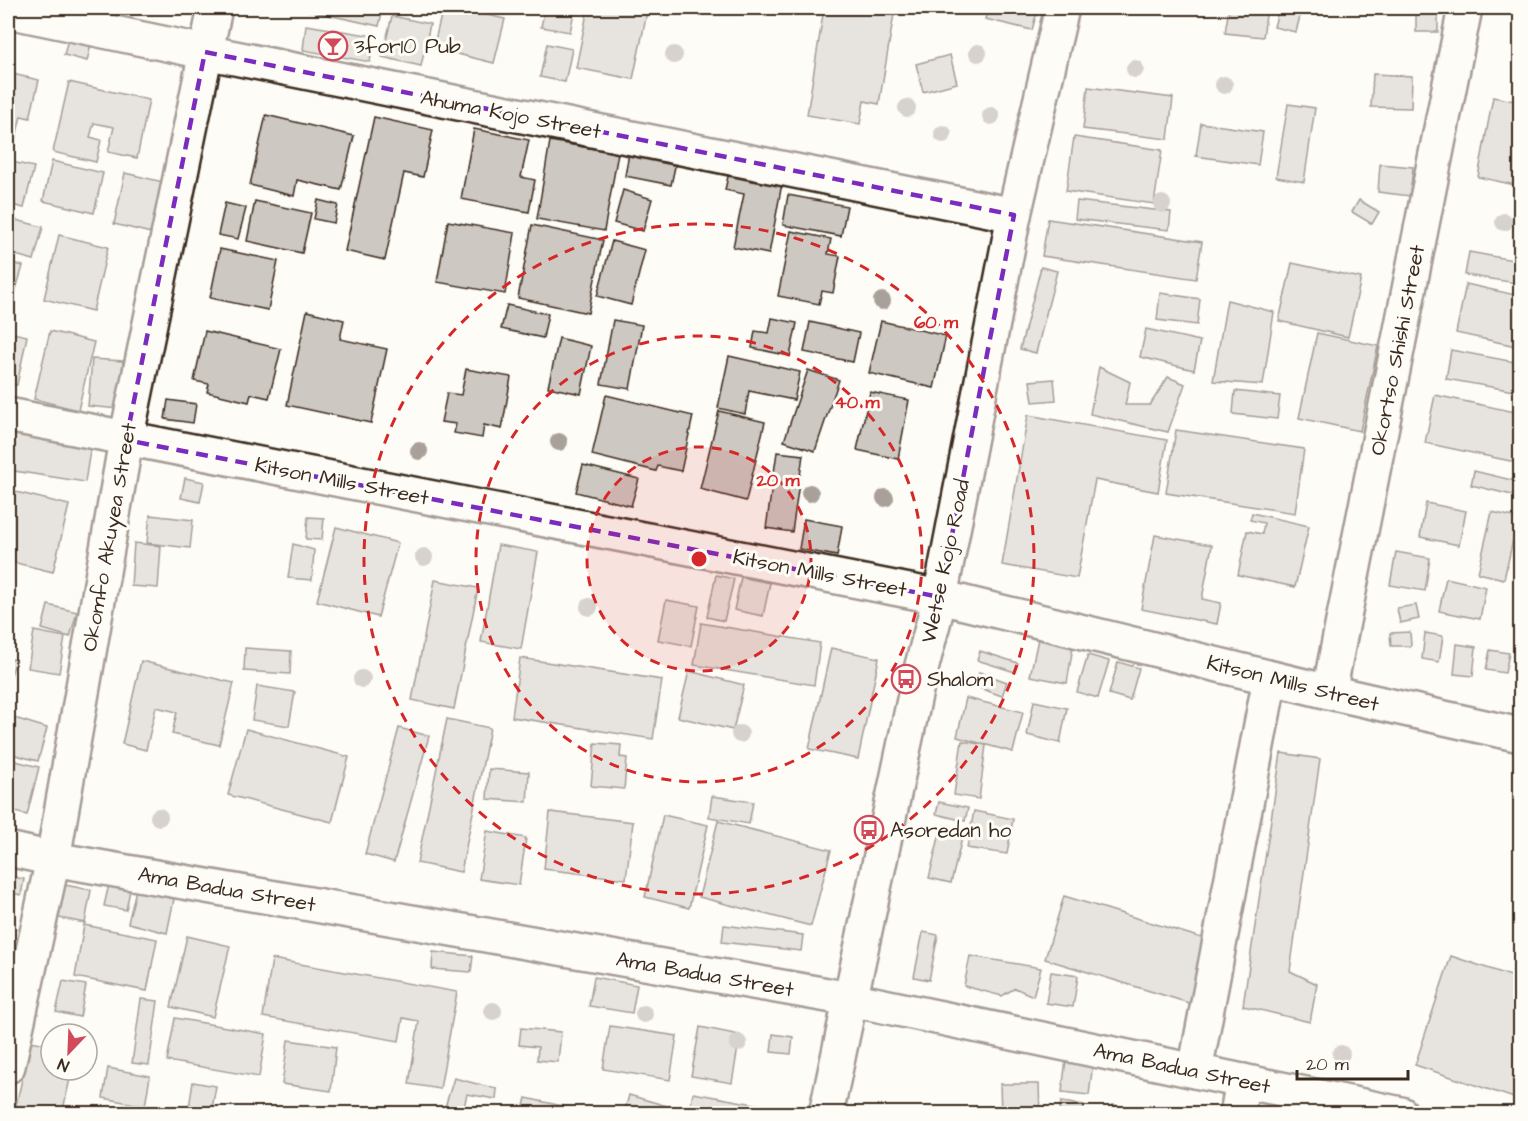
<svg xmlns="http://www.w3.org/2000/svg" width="1528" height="1121" font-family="'Architects Daughter',sans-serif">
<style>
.building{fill:#cdc8c2;stroke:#3b2a1e;stroke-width:1.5}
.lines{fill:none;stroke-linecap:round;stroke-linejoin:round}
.minor-casing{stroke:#3b2a1e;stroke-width:38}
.minor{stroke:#fdfcf7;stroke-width:33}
.tree{fill:#a9a199}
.marked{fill:none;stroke:#7b2cbf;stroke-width:4.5;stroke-dasharray:12 8;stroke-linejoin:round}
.ring{fill:none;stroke:#d62828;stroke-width:3;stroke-dasharray:10 8}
.labels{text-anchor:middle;stroke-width:6;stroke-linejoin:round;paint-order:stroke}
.poi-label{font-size:21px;fill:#3b2a1e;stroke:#fdfcf7;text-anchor:start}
.street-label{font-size:21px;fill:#3b2a1e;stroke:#fdfcf7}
.centre{fill:#d62828;stroke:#fdfcf7;stroke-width:3}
.ring-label{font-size:18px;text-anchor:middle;font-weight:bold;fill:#d62828;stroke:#fdfcf7;stroke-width:6;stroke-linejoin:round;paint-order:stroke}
</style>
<rect width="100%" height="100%" fill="#fdfcf7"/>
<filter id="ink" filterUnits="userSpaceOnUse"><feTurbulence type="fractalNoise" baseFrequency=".0167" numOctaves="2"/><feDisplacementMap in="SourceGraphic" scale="12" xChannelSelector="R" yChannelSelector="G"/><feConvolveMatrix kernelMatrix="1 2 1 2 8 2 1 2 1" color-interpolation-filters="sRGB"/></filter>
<g filter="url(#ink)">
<g class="building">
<polygon points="296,8 383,8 379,26"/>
<polygon points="443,8 457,8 505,19 494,63 433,48"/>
<polygon points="545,8 575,8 570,32 541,27"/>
<polygon points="588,8 648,8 633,79 576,68"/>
<polygon points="824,8 895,8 879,104 864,101 860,124 807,115"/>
<polygon points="988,8 1038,8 1032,30 985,19"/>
<polygon points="1229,8 1267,8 1263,37 1225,33"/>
<polygon points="1279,8 1302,8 1296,32 1274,27"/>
<rect x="1416" y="8" width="22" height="24"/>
<polygon points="392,16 430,24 421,66 382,57"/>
<polygon points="306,25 374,36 370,62 303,50"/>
<polygon points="70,31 93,36 87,61 64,55"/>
<polygon points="547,44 572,49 565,82 540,77"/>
<polygon points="950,55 957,83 923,92 916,64"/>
<polygon points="8,73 39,80 30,118 21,116 13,150 8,149"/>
<polygon points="1373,74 1412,76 1411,108 1371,107"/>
<polygon points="69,82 149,100 137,158 108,152 114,127 94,123 90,137 101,140 96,162 53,152"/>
<polygon points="1088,87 1173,98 1168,139 1083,129"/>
<polygon points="1493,97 1520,102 1520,186 1478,177"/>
<polygon points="1288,104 1315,108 1304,182 1276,177"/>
<polygon points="266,115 354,136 341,190 297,180 294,196 250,185"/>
<polygon points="374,117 433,130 423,177 404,173 385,260 345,251"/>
<polygon points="1201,123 1263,132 1258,165 1196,156"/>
<polygon points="474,129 529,140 521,177 535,180 529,212 461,199"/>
<polygon points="1074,137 1162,150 1154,204 1066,191"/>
<polygon points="550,141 618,153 604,231 537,219"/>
<polygon points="629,153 676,162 671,185 625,176"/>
<polygon points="8,161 34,167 24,208 8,204"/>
<polygon points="52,161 103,173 94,213 43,201"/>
<polygon points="1380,164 1413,167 1410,196 1378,192"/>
<polygon points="730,167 783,178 769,254 733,247 744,194 725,190"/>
<polygon points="125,173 163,182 151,233 114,224"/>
<polygon points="623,190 652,199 643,231 614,223"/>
<polygon points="788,195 847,206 841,236 783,225"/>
<polygon points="318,200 338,205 334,223 314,219"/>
<polygon points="1359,200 1379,212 1372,224 1352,212"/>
<polygon points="255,201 311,213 302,253 247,241"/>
<polygon points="1077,201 1171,212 1169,230 1075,219"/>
<polygon points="225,203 246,208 238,239 218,235"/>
<polygon points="8,218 43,227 34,260 8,253"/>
<polygon points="1048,219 1202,242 1196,279 1042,256"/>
<polygon points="448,221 515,233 505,294 437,282"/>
<polygon points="532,225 603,240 588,313 518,298"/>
<polygon points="791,231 831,239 828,254 840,256 833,293 822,291 819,304 778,296"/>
<polygon points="59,235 108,247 93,311 44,299"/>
<polygon points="612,241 645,250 631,305 597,296"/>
<polygon points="220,249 278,261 268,310 210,298"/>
<polygon points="1469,252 1519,261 1516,283 1465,275"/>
<polygon points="8,262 23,266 14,296 8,294"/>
<polygon points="1292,263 1361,278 1348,337 1279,321"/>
<polygon points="1041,267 1057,271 1036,353 1020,349"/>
<polygon points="1466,284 1520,296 1520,326 1516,346 1456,333"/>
<polygon points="1160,293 1200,299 1197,325 1157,320"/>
<polygon points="1227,300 1274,312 1263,385 1213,381"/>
<polygon points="507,305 548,314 543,338 501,329"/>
<polygon points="307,311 344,320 340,339 387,349 371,423 287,405"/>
<polygon points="772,318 797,323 790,356 752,348 755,331 769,333"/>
<polygon points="613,320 642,325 630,389 601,384"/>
<polygon points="881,321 946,336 934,388 869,373"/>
<polygon points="810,322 859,333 853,362 804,352"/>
<polygon points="1146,329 1200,341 1194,370 1140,357"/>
<polygon points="50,331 94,342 78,410 34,399"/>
<polygon points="205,331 281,349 269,398 251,394 249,402 207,392 209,384 194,381"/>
<polygon points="8,332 27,336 17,385 8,383"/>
<polygon points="1317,333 1378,346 1360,431 1299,418"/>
<polygon points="559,338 591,346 581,394 548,387"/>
<polygon points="1451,350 1520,363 1520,392 1446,379"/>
<polygon points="729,356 800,372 794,400 749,391 745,414 718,408"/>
<polygon points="92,359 123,361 119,409 88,406"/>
<polygon points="1099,367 1130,382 1125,405 1150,405 1168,377 1185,384 1168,432 1090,414"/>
<polygon points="466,369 511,377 502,429 484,425 482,438 454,433 456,424 441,422 447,393 461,395"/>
<polygon points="808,370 839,380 815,451 784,441"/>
<polygon points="1054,379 1056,400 1033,402 1030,381"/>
<polygon points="1235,391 1280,396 1277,419 1233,414"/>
<polygon points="870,392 909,400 898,459 857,450"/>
<polygon points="606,395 693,416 681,471 658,466 656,471 592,455"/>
<polygon points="1435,395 1520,413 1520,463 1425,443"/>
<polygon points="168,400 196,404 193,423 165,419"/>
<polygon points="719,411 765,422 746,501 700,489"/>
<polygon points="1028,415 1167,440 1158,492 1095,480 1077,578 1002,565"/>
<polygon points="14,430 91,444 85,482 8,470"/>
<polygon points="1176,430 1304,449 1295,513 1166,493"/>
<polygon points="777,452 803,455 792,532 766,528"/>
<polygon points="583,465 639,479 631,506 576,492"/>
<polygon points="1474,471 1520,482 1520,497 1471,485"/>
<polygon points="185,478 204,482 200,502 181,498"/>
<polygon points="8,490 69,505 53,572 8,561"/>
<polygon points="1426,503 1466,511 1459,545 1420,537"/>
<polygon points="1492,512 1518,518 1504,579 1478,573"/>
<polygon points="1252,513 1309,526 1295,587 1238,575 1247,531 1262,534 1264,523 1250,520"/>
<polygon points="150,515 193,520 190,548 147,543"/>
<polygon points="308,517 324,518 322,540 306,539"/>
<polygon points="804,519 842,526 837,556 799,549"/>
<polygon points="336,527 398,543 378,617 317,601"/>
<polygon points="1155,535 1212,545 1202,599 1221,603 1217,624 1141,609"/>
<polygon points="134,543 161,546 158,588 131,586"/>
<polygon points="293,544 314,550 312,580 288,578"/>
<polygon points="498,545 538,552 521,649 481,642"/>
<polygon points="1396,552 1430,558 1425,591 1390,585"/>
<polygon points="716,575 734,579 724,621 707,617"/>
<polygon points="741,577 770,583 763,616 734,610"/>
<polygon points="1446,578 1486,587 1480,619 1439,611"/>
<polygon points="435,580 478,588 454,709 412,700"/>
<polygon points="666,600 699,606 691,646 658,640"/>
<polygon points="48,605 77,612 70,637 42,629"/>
<polygon points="1416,605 1419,619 1400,623 1397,608"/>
<polygon points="701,623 820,643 814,685 694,665"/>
<polygon points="34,631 65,637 59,673 28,668"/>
<polygon points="1410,632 1411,646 1391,646 1390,633"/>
<polygon points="1425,633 1443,636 1439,662 1422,659"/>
<polygon points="1038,639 1073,646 1067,683 1030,676"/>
<polygon points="1457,644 1476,647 1473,676 1454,674"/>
<polygon points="245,648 291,651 290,674 244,671"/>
<polygon points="831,648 879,658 858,759 809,749"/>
<polygon points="1490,650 1509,653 1505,673 1486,670"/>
<polygon points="980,651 1018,663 1015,672 977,660"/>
<polygon points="1088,655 1109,661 1098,698 1077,692"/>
<polygon points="8,658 16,660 8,684"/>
<polygon points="520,658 662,680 653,739 512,717"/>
<polygon points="141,661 234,683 219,745 172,734 177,712 156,707 146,750 122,744"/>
<polygon points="1118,662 1139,668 1130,700 1109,694"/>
<polygon points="689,671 744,685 733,730 678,717"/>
<polygon points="979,672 1007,682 1002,696 974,686"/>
<polygon points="257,686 295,692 289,726 252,720"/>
<polygon points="966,698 1023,712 1013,752 957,737"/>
<polygon points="1034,701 1067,708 1060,743 1027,735"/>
<polygon points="8,716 47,728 38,761 8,753"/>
<polygon points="447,719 490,728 461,872 417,863"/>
<polygon points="399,728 429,736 394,862 365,854"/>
<polygon points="246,729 349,757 332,822 228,795"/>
<polygon points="962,741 986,745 979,799 954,795"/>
<polygon points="595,743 621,745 620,757 627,758 624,789 591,786"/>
<polygon points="1281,753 1320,759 1290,971 1317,984 1310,1022 1243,1006"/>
<polygon points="8,759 39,767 27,815 8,810"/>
<polygon points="489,769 529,772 527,802 487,799"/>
<polygon points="712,796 753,802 749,824 709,817"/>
<polygon points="939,802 968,808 965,821 936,814"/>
<polygon points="974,811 1013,819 1007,854 967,848"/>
<polygon points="550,812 633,822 626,879 544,869"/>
<polygon points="663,815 708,825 689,908 645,897"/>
<polygon points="718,821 831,850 811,926 699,897"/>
<polygon points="941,829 963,834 951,883 929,878"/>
<polygon points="487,831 526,838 519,885 479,879"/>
<polygon points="8,876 24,879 21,895 8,892"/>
<polygon points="110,880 131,885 126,910 104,906"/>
<polygon points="65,885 91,890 85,923 59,918"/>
<polygon points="136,890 174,899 167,933 128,923"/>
<polygon points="1064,896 1218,943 1199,1006 1045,959"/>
<polygon points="84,925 157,939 147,991 75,977"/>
<polygon points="724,925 803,935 801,951 722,942"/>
<polygon points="923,932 938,935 929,980 914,977"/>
<polygon points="187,936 230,946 213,1017 171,1007"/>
<polygon points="433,952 473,956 471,972 432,969"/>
<polygon points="970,956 1041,968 1033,996 1015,988 1002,996 964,986"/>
<polygon points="1451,956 1520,979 1520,1100 1415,1065"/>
<polygon points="272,959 457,992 440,1089 409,1084 419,1021 403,1018 399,1041 263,1017"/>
<polygon points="1051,972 1078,976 1073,1007 1046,1003"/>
<polygon points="594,977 637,985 632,1013 589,1006"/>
<polygon points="63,981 86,985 80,1017 56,1012"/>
<polygon points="141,999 158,1001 149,1065 132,1063"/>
<polygon points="175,1018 266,1034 259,1077 167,1061"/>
<polygon points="610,1026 677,1036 670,1080 603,1069"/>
<polygon points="700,1027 740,1035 732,1083 691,1076"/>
<polygon points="521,1028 561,1032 558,1062 537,1060 538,1047 519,1045"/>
<polygon points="773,1034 793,1037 791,1054 771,1052"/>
<polygon points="288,1040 336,1047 331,1091 282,1084"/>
<polygon points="31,1041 51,1045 51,1070 72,1070 62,1114 14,1114"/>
<polygon points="1066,1059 1093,1063 1089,1095 1062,1092"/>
<polygon points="108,1068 150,1076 145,1106 103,1098"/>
<polygon points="454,1078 497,1089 496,1099 467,1094 463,1111 445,1107"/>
<polygon points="193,1082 216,1086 211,1114 188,1114"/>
<polygon points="1000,1084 1039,1084 1040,1114 1001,1114"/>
<polygon points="693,1093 776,1108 775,1114 689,1114"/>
<polygon points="629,1095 674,1108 672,1114 624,1114"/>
<polygon points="526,1098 576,1109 575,1114 522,1114"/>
<polygon points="1061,1102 1084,1105 1083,1114 1059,1114"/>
<polygon points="1113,1105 1161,1114 1112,1114"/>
</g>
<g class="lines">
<g class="minor-casing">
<g id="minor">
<polyline points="8,11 205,52 1014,215"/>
<polyline points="8,415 940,597 1329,692 1520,735"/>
<polyline points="1329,692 1465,8"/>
<polyline points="8,849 53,859 850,999 1401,1114"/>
<polyline points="8,1066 53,859 126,440 215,8"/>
<polyline points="1195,1071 1270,678"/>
<polyline points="826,1114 918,681 940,597 1014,215 1062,8"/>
<polyline points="1237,1114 1243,1081"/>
</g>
</g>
<use href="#minor" class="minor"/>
</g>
<g class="tree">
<circle cx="978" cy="53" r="9"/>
<circle cx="674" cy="55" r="9"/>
<circle cx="1135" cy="69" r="9"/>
<circle cx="1224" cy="85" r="9"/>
<circle cx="907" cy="108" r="9"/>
<circle cx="991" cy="116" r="9"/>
<circle cx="943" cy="134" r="9"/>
<circle cx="1162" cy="204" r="9"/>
<circle cx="1504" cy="222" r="9"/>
<circle cx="882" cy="301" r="9"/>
<circle cx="559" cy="442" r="9"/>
<circle cx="419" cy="451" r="9"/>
<circle cx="810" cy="493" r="9"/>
<circle cx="885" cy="498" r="9"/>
<circle cx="424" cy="557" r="9"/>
<circle cx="589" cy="607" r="9"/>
<circle cx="362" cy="679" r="9"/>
<circle cx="740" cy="734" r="9"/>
<circle cx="159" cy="817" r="9"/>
<circle cx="493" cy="1011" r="9"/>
<circle cx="644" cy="1014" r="9"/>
<circle cx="738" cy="1043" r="9"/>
<circle cx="1341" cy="1054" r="9"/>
</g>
</g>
<path d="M0 0H1528V1121H0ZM205,52L1014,215L940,597L126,440Z" fill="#fdfcf7" fill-opacity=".55" fill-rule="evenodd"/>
<path class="marked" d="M205,52L1014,215L940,597L126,440Z"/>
<circle cx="699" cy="559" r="112" fill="#d62828" fill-opacity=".12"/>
<g class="ring">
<circle cx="699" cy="559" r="112"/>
<circle cx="699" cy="559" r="223"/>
<circle cx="699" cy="559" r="335"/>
</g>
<defs>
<g id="bar-ring" transform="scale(1.5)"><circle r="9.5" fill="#fdfcf7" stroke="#d1495b" stroke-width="1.5"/><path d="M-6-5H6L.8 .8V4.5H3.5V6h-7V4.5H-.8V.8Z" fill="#d1495b"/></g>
<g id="bus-ring" transform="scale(1.5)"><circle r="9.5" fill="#fdfcf7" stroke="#d1495b" stroke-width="1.5"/><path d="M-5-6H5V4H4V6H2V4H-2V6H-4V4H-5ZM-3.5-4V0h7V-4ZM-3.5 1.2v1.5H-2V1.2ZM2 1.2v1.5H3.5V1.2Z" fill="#d1495b"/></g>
</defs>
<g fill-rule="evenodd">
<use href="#bar-ring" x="333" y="46"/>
<use href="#bus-ring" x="906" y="679"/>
<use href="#bus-ring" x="869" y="830"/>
</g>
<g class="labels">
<g class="poi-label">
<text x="354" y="53">3for10 Pub</text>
<text x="927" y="686">Shalom</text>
<text x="890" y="837">Asoredan ho</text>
</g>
<g class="street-label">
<text transform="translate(511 114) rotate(11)" y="7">Ahuma Kojo Street</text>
<text transform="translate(1397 350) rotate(-79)" y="7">Okortso Shishi Street</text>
<text transform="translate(342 481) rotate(11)" y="7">Kitson Mills Street</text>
<text transform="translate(109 537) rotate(-80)" y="7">Okomfo Akuyea Street</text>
<text transform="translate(945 561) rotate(-78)" y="7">Wetse Kojo Road</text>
<text transform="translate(820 573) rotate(11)" y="7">Kitson Mills Street</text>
<text transform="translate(1293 683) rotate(14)" y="7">Kitson Mills Street</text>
<text transform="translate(227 889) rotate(10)" y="7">Ama Badua Street</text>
<text transform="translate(705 974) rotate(10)" y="7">Ama Badua Street</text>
<text transform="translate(1182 1068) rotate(12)" y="7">Ama Badua Street</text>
</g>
</g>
<circle cx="699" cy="559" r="9" class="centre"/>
<g class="ring-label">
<text x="936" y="328">60 m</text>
<text x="857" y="408">40 m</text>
<text x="778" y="486">20 m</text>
</g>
<rect width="1528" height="1121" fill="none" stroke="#fdfcf7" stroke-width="30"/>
<rect x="15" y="15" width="1498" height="1091" fill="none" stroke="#3b2a1e" stroke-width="2" filter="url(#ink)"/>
<g transform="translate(69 1052) rotate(203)"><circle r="28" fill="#fdfcf7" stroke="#afa8a0" stroke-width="1.5"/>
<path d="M0-4.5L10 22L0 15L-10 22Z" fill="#d1495b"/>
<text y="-9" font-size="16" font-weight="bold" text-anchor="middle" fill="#3b2a1e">N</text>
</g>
<path d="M1297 1070v9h111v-9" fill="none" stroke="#3b2a1e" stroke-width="3"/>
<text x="1306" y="1070" font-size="18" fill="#3b2a1e" stroke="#fdfcf7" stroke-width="4.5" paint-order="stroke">20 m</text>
</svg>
